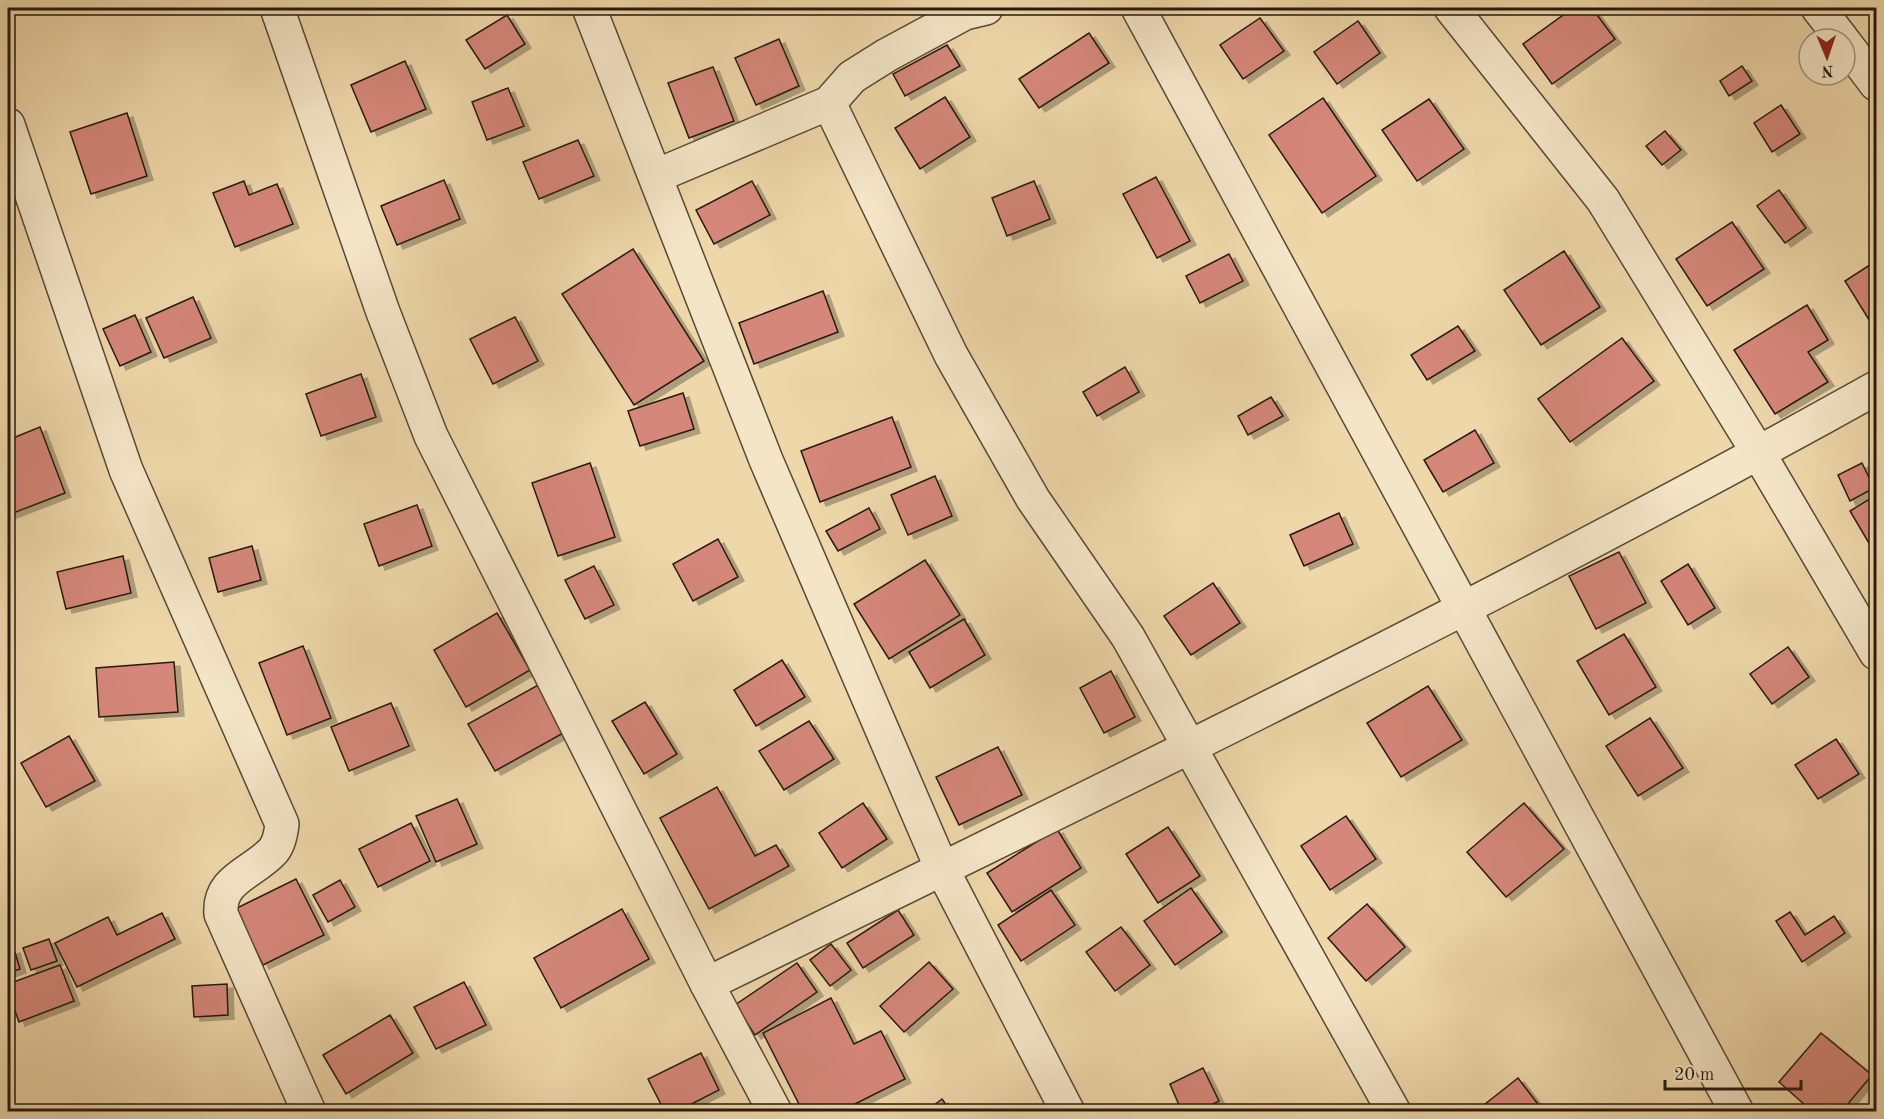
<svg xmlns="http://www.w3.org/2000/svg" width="1884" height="1119" font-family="'Old Standard TT',serif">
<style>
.building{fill:#d5877a;stroke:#261a0e;stroke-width:1.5;filter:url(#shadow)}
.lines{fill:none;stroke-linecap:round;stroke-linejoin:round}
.street-casing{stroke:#584935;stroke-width:36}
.street{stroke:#f4e5c7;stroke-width:33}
</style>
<defs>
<filter id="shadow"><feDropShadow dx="6" dy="4" stdDeviation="0" flood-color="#0004"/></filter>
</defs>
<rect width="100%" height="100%" fill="#eed7a9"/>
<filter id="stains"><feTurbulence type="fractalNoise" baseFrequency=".00333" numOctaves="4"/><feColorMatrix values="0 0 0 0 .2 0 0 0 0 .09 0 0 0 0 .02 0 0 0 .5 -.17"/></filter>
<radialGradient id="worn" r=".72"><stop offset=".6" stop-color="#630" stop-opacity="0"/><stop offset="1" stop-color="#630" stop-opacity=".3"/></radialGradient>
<g class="building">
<polygon points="1573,8 1592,8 1615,39 1552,84 1523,44"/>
<polygon points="507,15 525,44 485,69 466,40"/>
<polygon points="1260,18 1284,51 1243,79 1220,45"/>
<polygon points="1358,21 1380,53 1337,84 1314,52"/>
<polygon points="1089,33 1109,63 1039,108 1019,79"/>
<polygon points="779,39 799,86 756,105 735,58"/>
<polygon points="947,45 960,66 905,96 893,74"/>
<polygon points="405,61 426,109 371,132 351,85"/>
<polygon points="1742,66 1752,81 1729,96 1720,81"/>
<polygon points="713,67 734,121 689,138 668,83"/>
<polygon points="508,88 524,126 487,140 472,102"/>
<polygon points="945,97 970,137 920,169 895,128"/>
<polygon points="1323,98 1376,176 1322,213 1269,135"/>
<polygon points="1429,99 1464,149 1417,181 1382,130"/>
<polygon points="1781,105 1800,134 1772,152 1754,123"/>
<polygon points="127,113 147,176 91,194 70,132"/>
<polygon points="1665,131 1681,150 1662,165 1646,146"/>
<polygon points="578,140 594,176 539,199 523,162"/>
<polygon points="1156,177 1190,241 1157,258 1123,194"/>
<polygon points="444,180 460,219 397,245 381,206"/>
<polygon points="244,181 249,195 277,184 293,224 235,247 213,193"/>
<polygon points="752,181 770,215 714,244 696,210"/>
<polygon points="1034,181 1050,219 1007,236 992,198"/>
<polygon points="1779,190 1806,228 1785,243 1757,206"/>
<polygon points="1732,222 1764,269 1707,306 1676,259"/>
<polygon points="633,249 704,361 634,405 562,294"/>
<polygon points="1564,251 1600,307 1541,345 1504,290"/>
<polygon points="1229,254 1243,281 1200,303 1186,276"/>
<polygon points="1876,261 1876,331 1845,281"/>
<polygon points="823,291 838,332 754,364 739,323"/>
<polygon points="193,297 211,338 164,358 146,318"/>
<polygon points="1807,305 1828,340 1808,352 1828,382 1775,414 1734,350"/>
<polygon points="135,315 151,352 120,366 103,329"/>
<polygon points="515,317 538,361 493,384 470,339"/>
<polygon points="1458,326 1475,351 1427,380 1411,355"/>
<polygon points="1622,338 1654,381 1570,442 1538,399"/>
<polygon points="1125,367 1139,392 1097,416 1083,392"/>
<polygon points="361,374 376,417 321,436 306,394"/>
<polygon points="683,393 694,429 640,446 628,411"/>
<polygon points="1271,397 1283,416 1248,435 1238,416"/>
<polygon points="892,417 911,467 820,502 801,451"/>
<polygon points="40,427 65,493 8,515 8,440"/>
<polygon points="1475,430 1494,463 1443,492 1424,460"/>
<polygon points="590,463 615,537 558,556 532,483"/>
<polygon points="1862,463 1874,488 1850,501 1838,475"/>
<polygon points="935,476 952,516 908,535 891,495"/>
<polygon points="1876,495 1876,555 1850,511"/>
<polygon points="417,505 432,546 379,566 364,524"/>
<polygon points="869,508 880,529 838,551 826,531"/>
<polygon points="1339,513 1353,544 1304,566 1290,535"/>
<polygon points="718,539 738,577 693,601 673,564"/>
<polygon points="252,546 261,580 218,592 209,558"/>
<polygon points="1619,552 1646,603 1596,629 1569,576"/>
<polygon points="123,556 131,593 66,609 57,572"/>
<polygon points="925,560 960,615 889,659 854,604"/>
<polygon points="1688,564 1715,608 1688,625 1661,581"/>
<polygon points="594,566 614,605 585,619 565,580"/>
<polygon points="1213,583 1240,623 1191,655 1164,616"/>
<polygon points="497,613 530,670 466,707 434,650"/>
<polygon points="964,619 985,655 930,688 909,652"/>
<polygon points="1624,634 1656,687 1609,715 1577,661"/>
<polygon points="303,646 331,718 287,735 259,663"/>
<polygon points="1788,647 1809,677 1772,704 1750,674"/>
<polygon points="782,660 805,697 756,726 734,690"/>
<polygon points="174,662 178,712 99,717 96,668"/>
<polygon points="1111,671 1135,717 1104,733 1080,688"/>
<polygon points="540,684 567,731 495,771 468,724"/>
<polygon points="1428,686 1462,740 1401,777 1367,723"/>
<polygon points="645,702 677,754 644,774 612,721"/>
<polygon points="391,703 409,746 349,771 331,727"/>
<polygon points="1650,718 1683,768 1638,796 1606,746"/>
<polygon points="809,721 834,759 784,790 759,751"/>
<polygon points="69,736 95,781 46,807 21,763"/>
<polygon points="1836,739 1859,774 1818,799 1795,765"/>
<polygon points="998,747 1022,795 959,825 936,777"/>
<polygon points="717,787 755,856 776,845 789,866 709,909 660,818"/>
<polygon points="457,799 477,844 436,862 416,816"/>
<polygon points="863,803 887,839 842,868 819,833"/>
<polygon points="1524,803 1564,849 1506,897 1467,852"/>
<polygon points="1346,816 1376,859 1330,890 1301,846"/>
<polygon points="411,823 430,861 378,887 359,849"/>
<polygon points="1168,827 1200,876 1158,903 1126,854"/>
<polygon points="1057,829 1081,868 1012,912 987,873"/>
<polygon points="296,879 324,935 263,965 235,909"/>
<polygon points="340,880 355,907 328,922 313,895"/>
<polygon points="1191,888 1222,932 1175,965 1144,921"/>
<polygon points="1051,890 1075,925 1021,961 998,925"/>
<polygon points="1367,904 1405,947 1366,981 1328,938"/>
<polygon points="622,909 649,959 561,1008 534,958"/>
<polygon points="898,910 914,935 863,968 847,943"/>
<polygon points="1790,912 1805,935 1834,916 1845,933 1802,962 1776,921"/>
<polygon points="162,913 175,939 77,987 55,943 108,917 117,935"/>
<polygon points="1121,927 1150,965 1115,991 1086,952"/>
<polygon points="49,939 57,961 31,970 23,948"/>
<polygon points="831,944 851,970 830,986 810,960"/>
<polygon points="14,949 20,969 8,973 8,951"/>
<polygon points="929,962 953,989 904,1032 880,1006"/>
<polygon points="797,963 817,992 755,1035 735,1005"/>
<polygon points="60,965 74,1001 19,1022 8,991 8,984"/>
<polygon points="464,982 486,1025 436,1049 414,1007"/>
<polygon points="227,984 228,1015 194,1017 192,986"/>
<polygon points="831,998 854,1044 881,1031 905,1079 839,1112 803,1112 763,1033"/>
<polygon points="390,1015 413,1053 346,1094 323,1055"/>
<polygon points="1821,1033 1872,1075 1841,1112 1813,1112 1779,1082"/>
<polygon points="701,1053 719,1090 676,1112 665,1112 648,1079"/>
<polygon points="1203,1068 1219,1101 1197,1112 1182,1112 1170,1084"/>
<polygon points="1518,1078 1544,1112 1475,1112"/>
<polygon points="942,1099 951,1112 925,1112"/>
</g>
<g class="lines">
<g class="street-casing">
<g id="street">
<polyline points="277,8 383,312 431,436 707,984 775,1112"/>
<polyline points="589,8 766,460 942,869 1068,1112"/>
<polyline points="1138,8 1737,1112"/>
<polyline points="1451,8 1603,200 1759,454 1876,653"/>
<polyline points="1818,8 1842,39"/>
<polyline points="1845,43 1876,84"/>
<polyline points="829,103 951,355 1033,499 1128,637 1394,1112"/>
<path d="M8,125L126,470L282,824C281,833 279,844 273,851C253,873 218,879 221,914L309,1112"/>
<polyline points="656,176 829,103 852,77 887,55 965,13 986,8"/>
<path d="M707,984C1100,792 1494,601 1876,388"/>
</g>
</g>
<use href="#street" class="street"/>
</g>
<rect width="1884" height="1119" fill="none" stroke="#eed7a9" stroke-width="30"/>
<rect x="9" y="9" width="1866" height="1101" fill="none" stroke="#261a0e" stroke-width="3"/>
<rect x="15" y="15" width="1854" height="1089" fill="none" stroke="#261a0e" stroke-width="1.5"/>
<g transform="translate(1827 57) rotate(178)"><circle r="28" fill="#f4e5c7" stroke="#a2947d" stroke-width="1.5"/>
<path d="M0-4.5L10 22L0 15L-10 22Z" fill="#8f2418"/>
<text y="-9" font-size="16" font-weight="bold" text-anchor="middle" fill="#261a0e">N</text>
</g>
<path d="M1665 1080v9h136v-9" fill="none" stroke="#261a0e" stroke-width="3"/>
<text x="1674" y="1080" font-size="18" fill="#261a0e" stroke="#f4e5c7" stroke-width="4.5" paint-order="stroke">20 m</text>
<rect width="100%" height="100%" filter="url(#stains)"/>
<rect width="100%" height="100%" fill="url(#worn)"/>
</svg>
